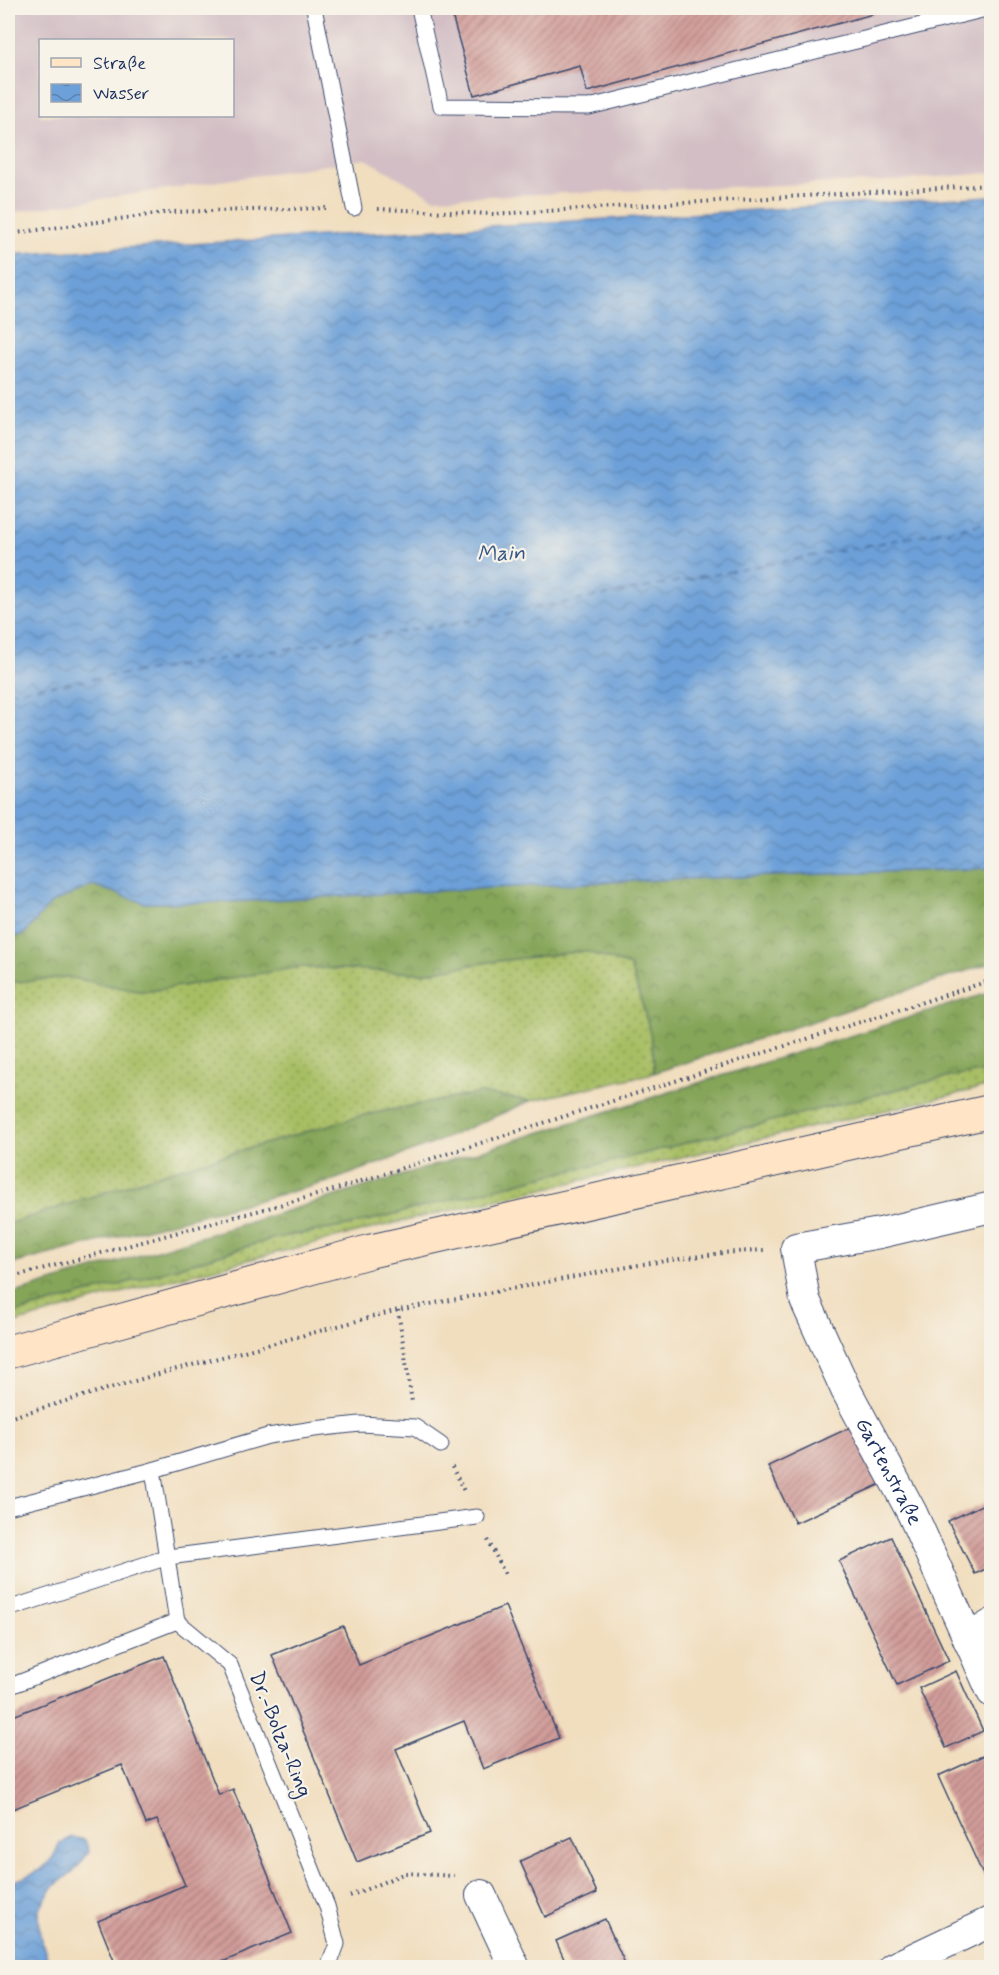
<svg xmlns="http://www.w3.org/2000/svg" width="999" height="1975" font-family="Mynerve,sans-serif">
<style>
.industrial{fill:#d2bec4;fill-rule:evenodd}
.grass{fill:url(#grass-dots);stroke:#617660;stroke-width:1.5}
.forest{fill:url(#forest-crowns);stroke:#506a5c;stroke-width:1.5}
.water{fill:url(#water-waves);stroke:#44689b;stroke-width:1.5}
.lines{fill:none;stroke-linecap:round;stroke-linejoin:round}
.ferry{stroke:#385789;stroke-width:1.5;stroke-dasharray:8 6;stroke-linecap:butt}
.building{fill:url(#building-hatch)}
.service-casing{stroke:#3b496d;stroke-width:17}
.minor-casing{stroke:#3b496d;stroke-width:32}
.secondary-casing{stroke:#3b496d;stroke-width:35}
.path{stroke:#3b496d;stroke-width:4;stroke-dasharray:1.5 4.5;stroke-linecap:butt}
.service{stroke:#fff;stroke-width:15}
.minor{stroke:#fff;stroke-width:30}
.secondary{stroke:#ffe4c6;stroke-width:33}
.labels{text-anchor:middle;stroke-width:4.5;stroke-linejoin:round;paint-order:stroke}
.street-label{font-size:21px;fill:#1b2f5e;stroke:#f7f3e8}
.water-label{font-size:22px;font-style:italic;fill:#385789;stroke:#f7f3e8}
</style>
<defs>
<pattern id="grass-dots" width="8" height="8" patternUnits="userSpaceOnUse" patternTransform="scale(1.5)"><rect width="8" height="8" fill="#a7be63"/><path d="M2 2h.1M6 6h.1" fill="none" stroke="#879b55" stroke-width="1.8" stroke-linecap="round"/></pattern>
<pattern id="forest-crowns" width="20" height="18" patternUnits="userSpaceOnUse" patternTransform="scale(1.5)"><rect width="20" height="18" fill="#85a559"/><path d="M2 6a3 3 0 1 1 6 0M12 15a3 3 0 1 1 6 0" fill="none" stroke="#6c874d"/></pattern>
<pattern id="water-waves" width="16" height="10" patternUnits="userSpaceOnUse" patternTransform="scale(1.5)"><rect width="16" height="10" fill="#6da0d8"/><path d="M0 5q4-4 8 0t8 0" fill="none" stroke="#5983b2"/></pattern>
<pattern id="building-hatch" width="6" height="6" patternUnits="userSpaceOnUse" patternTransform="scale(1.5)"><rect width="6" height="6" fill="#d19c99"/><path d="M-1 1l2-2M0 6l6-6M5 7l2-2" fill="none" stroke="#a98080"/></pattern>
</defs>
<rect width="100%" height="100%" fill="#f7f3e8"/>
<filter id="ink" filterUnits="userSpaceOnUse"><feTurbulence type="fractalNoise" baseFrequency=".0167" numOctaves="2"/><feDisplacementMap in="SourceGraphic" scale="12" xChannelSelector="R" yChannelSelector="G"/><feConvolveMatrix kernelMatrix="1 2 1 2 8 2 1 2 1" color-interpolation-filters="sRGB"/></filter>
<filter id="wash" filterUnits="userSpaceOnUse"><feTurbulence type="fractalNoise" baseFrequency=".008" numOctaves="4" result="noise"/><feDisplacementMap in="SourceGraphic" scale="24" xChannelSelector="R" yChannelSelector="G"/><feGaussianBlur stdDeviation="1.35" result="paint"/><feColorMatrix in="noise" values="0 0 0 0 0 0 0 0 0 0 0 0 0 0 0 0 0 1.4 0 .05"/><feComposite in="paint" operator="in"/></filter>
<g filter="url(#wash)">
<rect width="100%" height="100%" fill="#f1debf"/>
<path class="industrial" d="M8,8H991V173L892,181L434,198L366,159L8,213ZM40,40H232V116H40Z"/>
<g class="grass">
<path d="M585,951L630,966C641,1001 655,1036 654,1073L530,1101L480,1093L364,1115L167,1172L8,1224V983L67,977L143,992L300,967L422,973L489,962Z"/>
<polygon points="991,1070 991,1086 391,1224 160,1282 8,1325 8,1315 129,1282 275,1238 347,1226 545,1176 614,1161 934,1080"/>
</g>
<g class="forest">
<path d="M991,868V963L654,1073C655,1036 641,1001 630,966L585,951L489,962L422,973L300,967L143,992L67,977L8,983V938L24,934L51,903L93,885L145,903L226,902L623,881Z"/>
<polygon points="991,992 991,1070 934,1080 614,1161 545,1176 347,1226 275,1238 129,1282 8,1315 8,1295 326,1199"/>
<polygon points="480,1093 530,1101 432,1144 328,1182 8,1265 8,1224 167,1172 364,1115"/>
</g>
<g class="water">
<polygon points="991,196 991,868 623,881 226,902 145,903 93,885 51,903 24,934 8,938 8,255"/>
<path d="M72,1837L85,1840L89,1852L76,1869L53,1887L39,1909L40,1936L50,1967H8V1883C32,1875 52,1870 59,1843Z"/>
</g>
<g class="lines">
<polyline class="ferry" points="8,692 463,622 992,522"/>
</g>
<g id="blocks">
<g class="building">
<polygon points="450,8 895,8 587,92 580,66 474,95"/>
<polygon points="857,1424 883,1483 795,1523 768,1466"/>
<polygon points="992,1500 992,1566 975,1574 948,1521"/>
<polygon points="891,1537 949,1661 897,1685 839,1561"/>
<polygon points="505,1606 559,1738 483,1769 464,1721 396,1749 430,1833 357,1862 272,1655 343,1626 359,1665"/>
<polygon points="164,1656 219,1795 233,1789 292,1933 208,1968 117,1968 98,1921 185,1885 157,1820 146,1824 122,1765 8,1811 8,1718"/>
<polygon points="956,1671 983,1731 946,1748 919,1688"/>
<polygon points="987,1754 992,1763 992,1889 990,1890 938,1776"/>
<polygon points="572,1837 597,1893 545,1917 520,1861"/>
<polygon points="605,1919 627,1968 568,1968 556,1941"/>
</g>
</g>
</g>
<g filter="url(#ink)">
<use href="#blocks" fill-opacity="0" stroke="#3b496d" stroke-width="1.5"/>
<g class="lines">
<g class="service-casing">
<g id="service">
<polyline points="314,8 354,208"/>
<polyline points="419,8 441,106 589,107 990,8"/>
<polyline points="153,1470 177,1621 230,1665 327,1906 337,1944 328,1968"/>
<polyline points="8,1507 153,1470 268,1436 314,1429 360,1424 415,1427 441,1445"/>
<polyline points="8,1609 168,1557 477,1517"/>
<polyline points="8,1687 177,1621"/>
</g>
</g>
<g class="minor-casing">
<g id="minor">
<path id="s1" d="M992,1207L880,1233L796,1248L805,1300L846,1390L912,1513L992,1692"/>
<polyline points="968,1639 992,1624"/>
<polyline points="481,1895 515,1968"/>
<polyline points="893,1968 992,1921"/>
</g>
</g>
<g class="secondary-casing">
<polyline id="secondary" points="8,1352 371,1251 992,1111"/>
</g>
<g class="path">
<polyline points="378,209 494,214 992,185"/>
<polyline points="8,234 171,212 329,208"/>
<polyline points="8,1278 324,1193 992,980"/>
<polyline points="398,1310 412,1402"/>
<polyline points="8,1418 162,1373 398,1310 644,1264 722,1253 764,1250"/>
<polyline points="452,1467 465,1493"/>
<polyline points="488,1540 505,1574"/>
<polyline points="350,1896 405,1873 454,1876"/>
</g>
<use href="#service" class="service"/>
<use href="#minor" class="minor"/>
<use href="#secondary" class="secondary"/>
</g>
</g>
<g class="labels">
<g class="street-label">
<text dy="7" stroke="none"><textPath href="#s1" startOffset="444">Gartenstraße</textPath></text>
<text transform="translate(281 1734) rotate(68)" y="7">Dr.-Bolza-Ring</text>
</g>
<g class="water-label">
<text transform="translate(501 552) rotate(-2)" y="8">Main</text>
</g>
</g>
<rect width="999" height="1975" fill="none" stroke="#f7f3e8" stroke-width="30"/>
<rect x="39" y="39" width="195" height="78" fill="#f7f3e8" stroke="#9fa5b1" stroke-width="1.5"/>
<rect x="51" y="58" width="30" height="9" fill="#ffe4c6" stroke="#9fa5b1" stroke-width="1.5"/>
<text x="93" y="69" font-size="18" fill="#1b2f5e">Straße</text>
<rect x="51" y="84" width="30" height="18" fill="url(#water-waves)" stroke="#9fa5b1" stroke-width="1.5"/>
<text x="93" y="99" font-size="18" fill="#1b2f5e">Wasser</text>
</svg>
